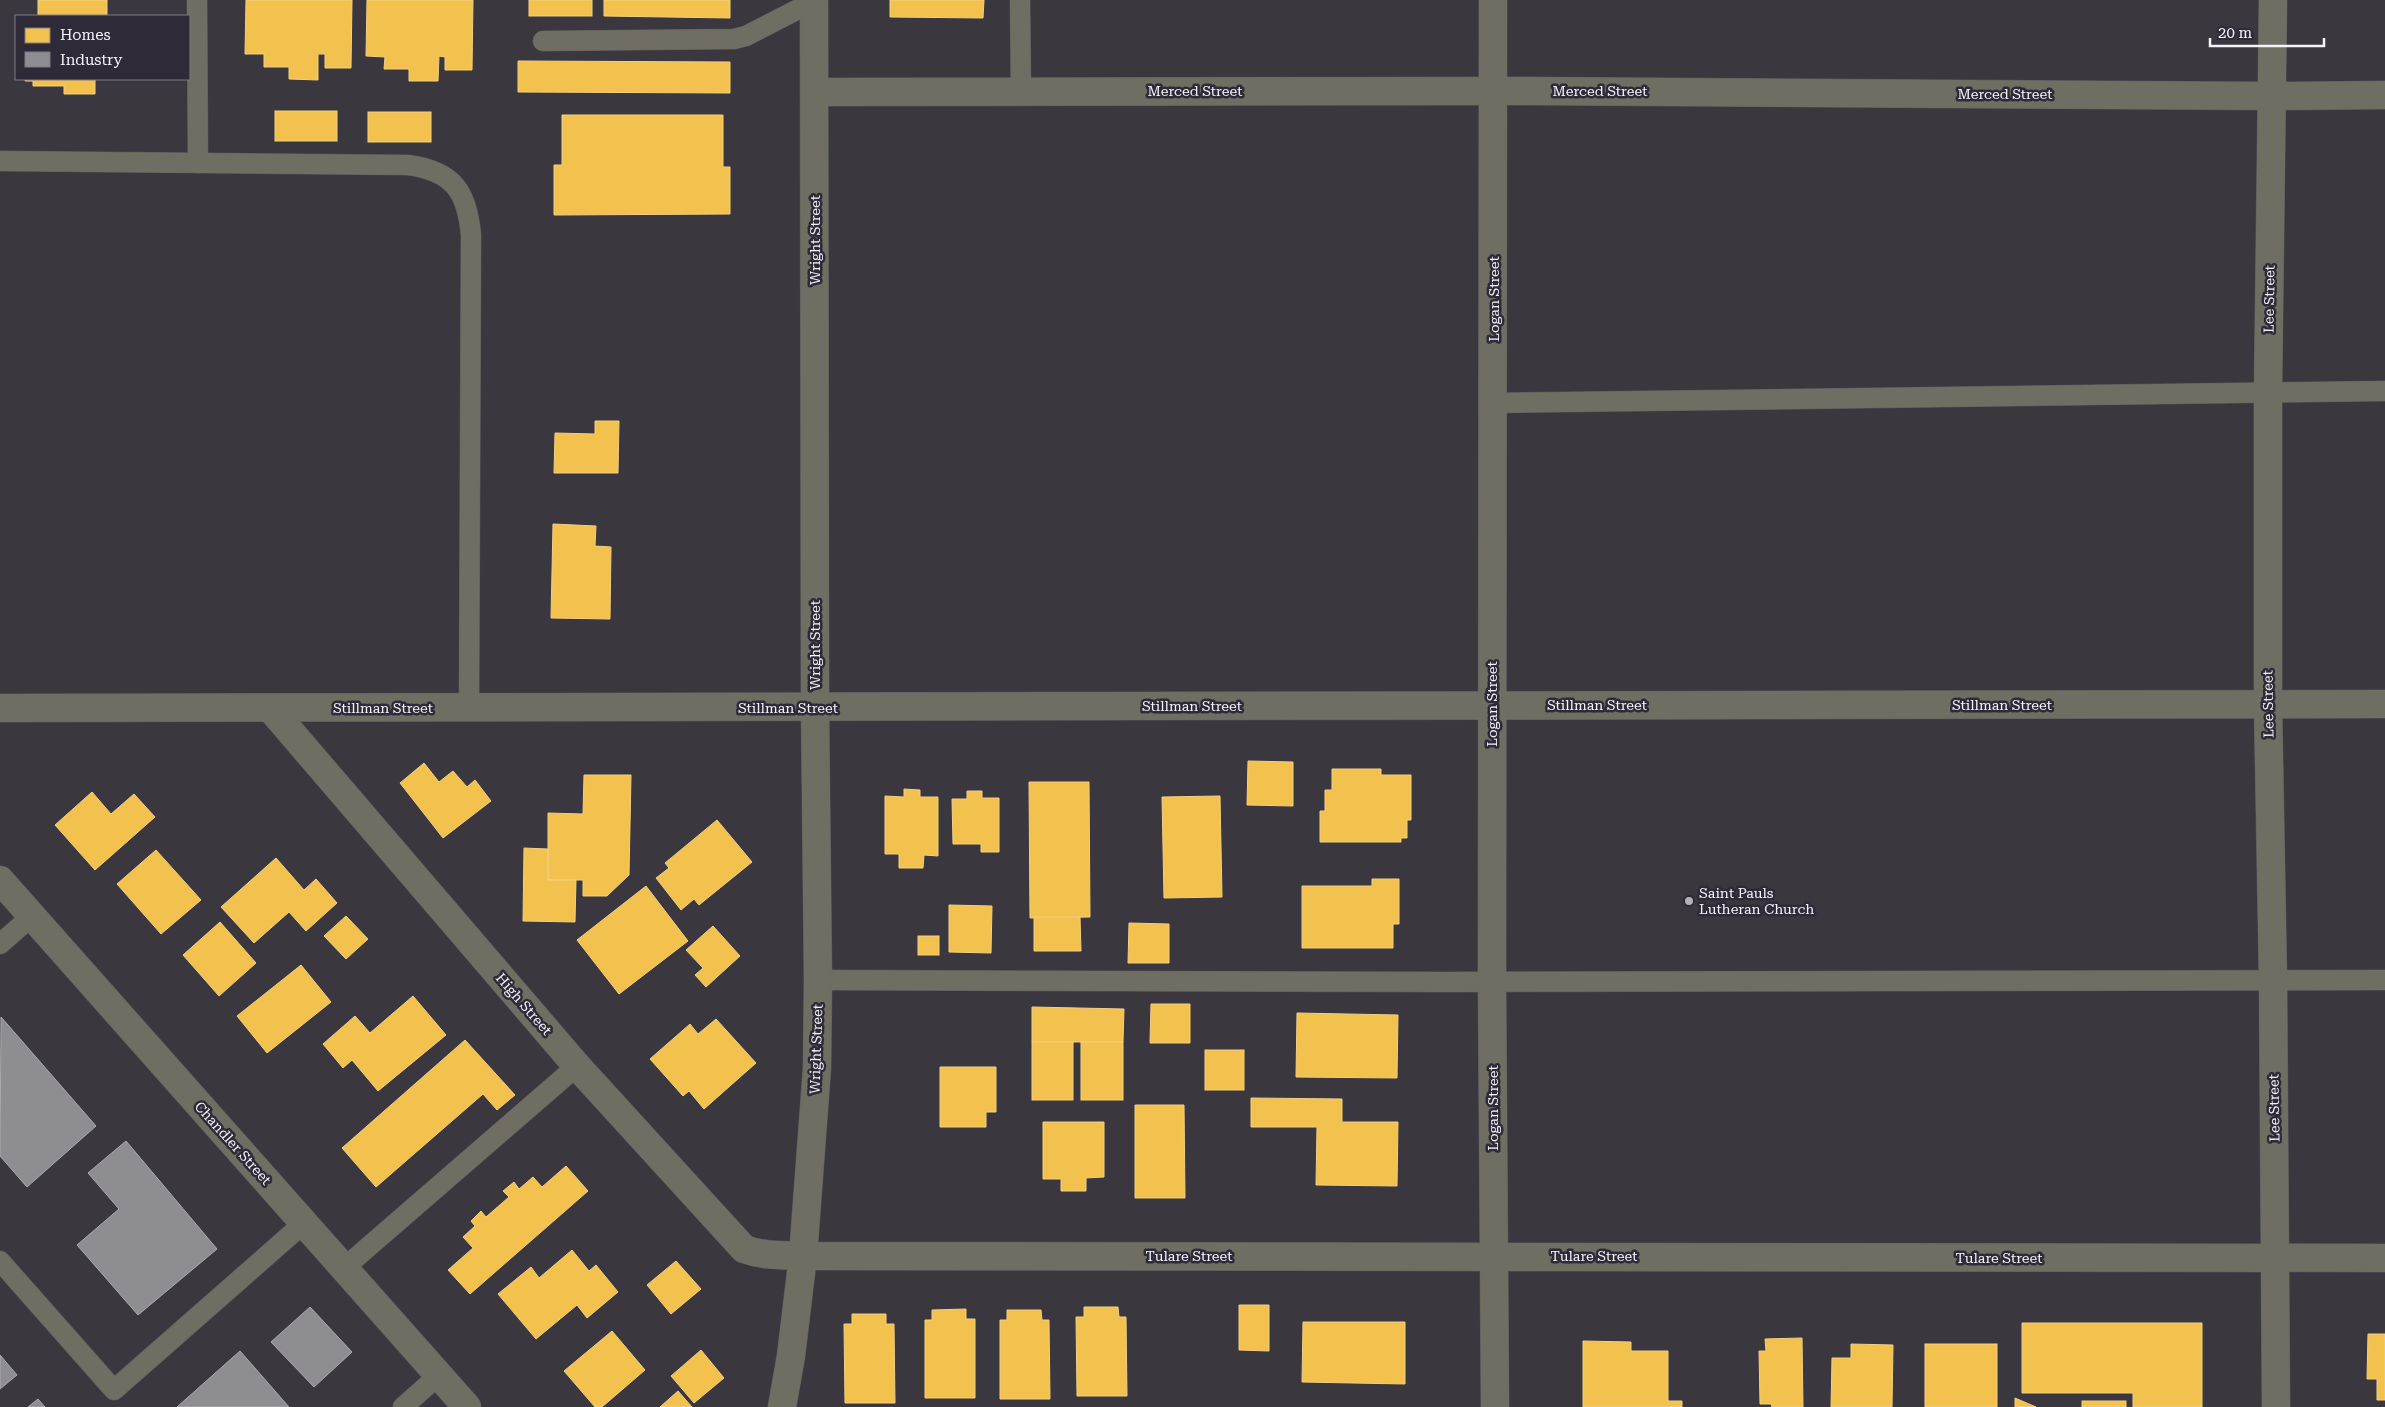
<svg xmlns="http://www.w3.org/2000/svg" width="2385" height="1407" font-family="'Roboto Serif',serif">
<style>
.homes{fill:#f2c14e;stroke:#f3d082}
.industry{fill:#8d8d92;stroke:#acabb1}
.lines{fill:none;stroke-linecap:round;stroke-linejoin:round}
.service-casing{stroke:#58575b;stroke-width:21}
.minor-casing{stroke:#58575b;stroke-width:29}
.service{stroke:#706d62;stroke-width:20}
.minor{stroke:#706d62;stroke-width:28}
.poi-dot{fill:#b4b1b8;stroke:#2f2a37;stroke-width:2}
.labels{text-anchor:middle;stroke-width:5;stroke-linejoin:round;paint-order:stroke}
.street-label{font-size:14px;fill:#f5f2fa;stroke:#2f2a37}
.poi-label{font-size:14px;fill:#f5f2fa;stroke:#2f2a37;text-anchor:start}
</style>
<rect width="100%" height="100%" fill="#3a383e"/>
<g class="homes">
<rect x="38" y="0" width="69" height="16"/>
<polygon points="246,0 352,0 351,68 325,68 325,54 318,54 318,80 289,79 289,67 264,67 264,54 245,54"/>
<polygon points="367,0 473,0 472,70 445,70 445,57 439,56 438,81 409,81 409,69 384,69 385,57 366,56"/>
<rect x="529" y="0" width="63" height="16"/>
<polygon points="604,0 730,0 730,18 604,16"/>
<polygon points="890,0 984,0 983,18 890,17"/>
<polygon points="518,61 730,62 730,93 518,92"/>
<polygon points="25,79 95,79 95,94 64,94 64,86 33,86 33,81 25,81"/>
<rect x="275" y="111" width="62" height="30"/>
<rect x="368" y="112" width="63" height="30"/>
<polygon points="562,115 723,115 723,167 730,167 730,214 554,215 554,165 562,165"/>
<polygon points="595,421 619,421 618,473 554,473 555,433 595,434"/>
<polygon points="553,524 596,526 595,546 611,547 610,619 551,618"/>
<polygon points="1248,761 1293,762 1293,806 1247,805"/>
<polygon points="424,763 439,782 453,771 467,787 475,780 491,801 443,838 400,783"/>
<polygon points="1332,769 1381,769 1381,775 1411,775 1411,820 1407,820 1407,838 1401,838 1401,842 1320,842 1320,811 1325,811 1325,790 1332,790"/>
<polygon points="584,775 631,775 629,875 607,896 583,896 583,880 548,880 548,813 583,814"/>
<polygon points="1029,782 1089,782 1090,917 1030,918"/>
<polygon points="904,789 920,790 920,797 938,797 938,856 924,855 923,868 899,868 899,854 885,854 885,796 904,797"/>
<polygon points="967,791 982,791 982,798 999,798 999,852 981,852 981,844 953,844 952,799 967,799"/>
<polygon points="92,792 111,814 134,794 155,817 95,870 55,825"/>
<polygon points="1220,796 1222,897 1164,898 1162,797"/>
<polygon points="717,820 752,862 699,905 694,899 681,910 656,878 669,868 665,863"/>
<polygon points="524,848 548,849 548,880 576,880 575,922 523,921"/>
<polygon points="156,850 201,900 161,934 117,884"/>
<polygon points="276,858 304,890 316,879 337,903 306,931 289,912 254,943 221,907"/>
<polygon points="1372,879 1399,879 1399,924 1393,924 1393,948 1302,948 1302,886 1372,886"/>
<polygon points="646,886 688,941 619,994 577,940"/>
<polygon points="949,905 992,906 991,953 949,952"/>
<polygon points="346,916 368,939 346,959 324,936"/>
<polygon points="1034,917 1080,917 1081,951 1034,951"/>
<polygon points="220,922 256,963 219,996 183,955"/>
<polygon points="1129,923 1169,924 1169,963 1128,963"/>
<polygon points="713,926 740,956 706,987 695,975 703,968 686,950"/>
<rect x="918" y="936" width="21" height="19"/>
<polygon points="301,965 331,1002 267,1053 237,1016"/>
<polygon points="413,996 446,1035 378,1091 352,1060 343,1068 323,1044 355,1016 370,1033"/>
<polygon points="1151,1004 1190,1004 1190,1043 1150,1043"/>
<polygon points="1032,1007 1124,1009 1123,1042 1032,1042"/>
<polygon points="1297,1013 1398,1015 1397,1078 1296,1077"/>
<polygon points="716,1019 756,1063 704,1109 689,1091 683,1096 650,1059 690,1024 698,1034"/>
<polygon points="465,1040 515,1095 497,1110 483,1094 376,1187 342,1148"/>
<rect x="1032" y="1042" width="41" height="58"/>
<rect x="1081" y="1042" width="42" height="58"/>
<rect x="1205" y="1050" width="39" height="40"/>
<polygon points="940,1067 996,1067 996,1112 986,1112 986,1127 940,1127"/>
<polygon points="1251,1098 1342,1099 1342,1122 1398,1122 1397,1186 1316,1185 1317,1127 1251,1127"/>
<polygon points="1135,1105 1184,1105 1185,1198 1135,1198"/>
<polygon points="1043,1122 1104,1122 1104,1177 1086,1178 1086,1191 1061,1191 1061,1179 1043,1179"/>
<polygon points="566,1166 588,1191 470,1294 448,1270 473,1248 463,1237 475,1226 471,1221 481,1211 486,1217 509,1197 503,1191 514,1182 519,1189 533,1177 542,1187"/>
<polygon points="572,1250 589,1271 596,1265 618,1292 587,1318 577,1305 536,1339 498,1294 531,1267 539,1278"/>
<polygon points="676,1261 701,1289 671,1314 647,1285"/>
<polygon points="1239,1305 1269,1305 1269,1351 1239,1350"/>
<polygon points="1084,1307 1118,1307 1119,1317 1126,1317 1127,1396 1077,1396 1076,1317 1084,1317"/>
<polygon points="966,1309 966,1319 975,1319 975,1398 925,1398 925,1320 932,1320 932,1310"/>
<polygon points="1007,1310 1041,1310 1042,1320 1049,1320 1050,1399 1000,1399 1000,1320 1007,1320"/>
<polygon points="852,1314 886,1314 886,1324 894,1324 895,1403 845,1403 844,1324 852,1324"/>
<polygon points="1303,1322 1405,1322 1405,1384 1302,1382"/>
<polygon points="2022,1323 2202,1323 2202,1407 2133,1407 2133,1393 2022,1393"/>
<polygon points="612,1331 645,1370 602,1407 595,1407 564,1371"/>
<polygon points="2368,1334 2385,1334 2385,1400 2377,1400 2377,1379 2367,1379"/>
<polygon points="1802,1338 1803,1407 1772,1407 1771,1404 1760,1404 1759,1351 1766,1351 1765,1339"/>
<polygon points="1583,1341 1631,1342 1631,1351 1668,1351 1668,1401 1682,1401 1682,1407 1583,1407"/>
<polygon points="1851,1344 1893,1345 1892,1407 1831,1407 1832,1358 1851,1358"/>
<rect x="1925" y="1344" width="72" height="63"/>
<polygon points="701,1350 724,1378 694,1403 671,1376"/>
<polygon points="678,1391 692,1407 660,1407"/>
<polygon points="2015,1398 2036,1407 2015,1407"/>
<rect x="2082" y="1401" width="44" height="6"/>
</g>
<g class="industry">
<polygon points="1,1017 96,1126 27,1187 0,1156"/>
<polygon points="126,1141 217,1249 138,1315 77,1245 119,1209 88,1173"/>
<polygon points="310,1307 352,1352 314,1387 271,1342"/>
<polygon points="240,1351 289,1407 177,1407"/>
<polygon points="0,1355 17,1375 0,1389"/>
<polygon points="38,1399 45,1407 28,1407"/>
</g>
<g class="lines">
<g class="service-casing">
<g id="service">
<polyline points="197,0 198,163"/>
<polyline points="1020,0 1021,91"/>
<polyline points="543,41 734,39 746,36 814,1"/>
<path d="M0,161L408,165C453,171 467,191 471,235L469,708"/>
<polyline points="1494,403 2385,391"/>
<polyline points="0,944 32,916"/>
<polyline points="818,980 1447,982 2385,980"/>
<polyline points="0,1261 114,1390 304,1223"/>
<polyline points="344,1268 577,1066"/>
<polyline points="403,1407 439,1375"/>
</g>
</g>
<g class="minor-casing">
<g id="minor">
<polyline points="1493,0 1492,980 1495,1407"/>
<polyline points="2273,0 2268,391 2268,705 2273,980 2276,1407"/>
<polyline points="815,92 1530,91 2273,96 2385,95"/>
<polyline points="0,708 2385,704"/>
<path d="M271,709L577,1066L744,1249C763,1256 782,1255 803,1256L2385,1258"/>
<polyline points="0,880 467,1407"/>
<polyline points="782,1407 791,1356 803,1256 817,1068 818,980 815,708 814,0"/>
</g>
</g>
<use href="#service" class="service"/>
<use href="#minor" class="minor"/>
</g>
<circle class="poi-dot" cx="1689" cy="901" r="5"/>
<g class="labels">
<g class="street-label">
<text x="1195" y="96">Merced Street</text>
<text x="1600" y="96">Merced Street</text>
<text x="2005" y="99">Merced Street</text>
<text transform="translate(815 240) rotate(-90)" y="5">Wright Street</text>
<text transform="translate(1494 299) rotate(-90)" y="5">Logan Street</text>
<text transform="translate(2269 299) rotate(-89)" y="5">Lee Street</text>
<text transform="translate(815 645) rotate(-90)" y="5">Wright Street</text>
<text transform="translate(1492 704) rotate(-90)" y="5">Logan Street</text>
<text transform="translate(2268 704) rotate(-91)" y="5">Lee Street</text>
<text x="1597" y="710">Stillman Street</text>
<text x="2002" y="710">Stillman Street</text>
<text x="1192" y="711">Stillman Street</text>
<text x="383" y="713">Stillman Street</text>
<text x="788" y="713">Stillman Street</text>
<text transform="translate(524 1004) rotate(49)" y="5">High Street</text>
<text transform="translate(816 1049) rotate(-88)" y="5">Wright Street</text>
<text transform="translate(1493 1108) rotate(-90)" y="5">Logan Street</text>
<text transform="translate(2274 1108) rotate(-91)" y="5">Lee Street</text>
<text transform="translate(233 1143) rotate(48)" y="5">Chandler Street</text>
<text x="1189" y="1261">Tulare Street</text>
<text x="1594" y="1261">Tulare Street</text>
<text x="1999" y="1263">Tulare Street</text>
</g>
<g class="poi-label">
<text x="1699" y="898">Saint Pauls<tspan x="1699" dy="16">Lutheran Church</tspan></text>
</g>
</g>
<rect x="15" y="15" width="175" height="65" fill="#2f2a37" stroke="#7e7a85"/>
<rect x="25" y="28" width="25" height="15" fill="#f2c14e" stroke="#7e7a85"/>
<text x="60" y="40" font-size="15" fill="#f5f2fa">Homes</text>
<rect x="25" y="52" width="25" height="15" fill="#8d8d92" stroke="#7e7a85"/>
<text x="60" y="65" font-size="15" fill="#f5f2fa">Industry</text>
<path d="M2210 38v8h114v-8" fill="none" stroke="#f5f2fa" stroke-width="2.5"/>
<text x="2218" y="38" font-size="15" fill="#f5f2fa" stroke="#2f2a37" stroke-width="4" paint-order="stroke">20 m</text>
</svg>
